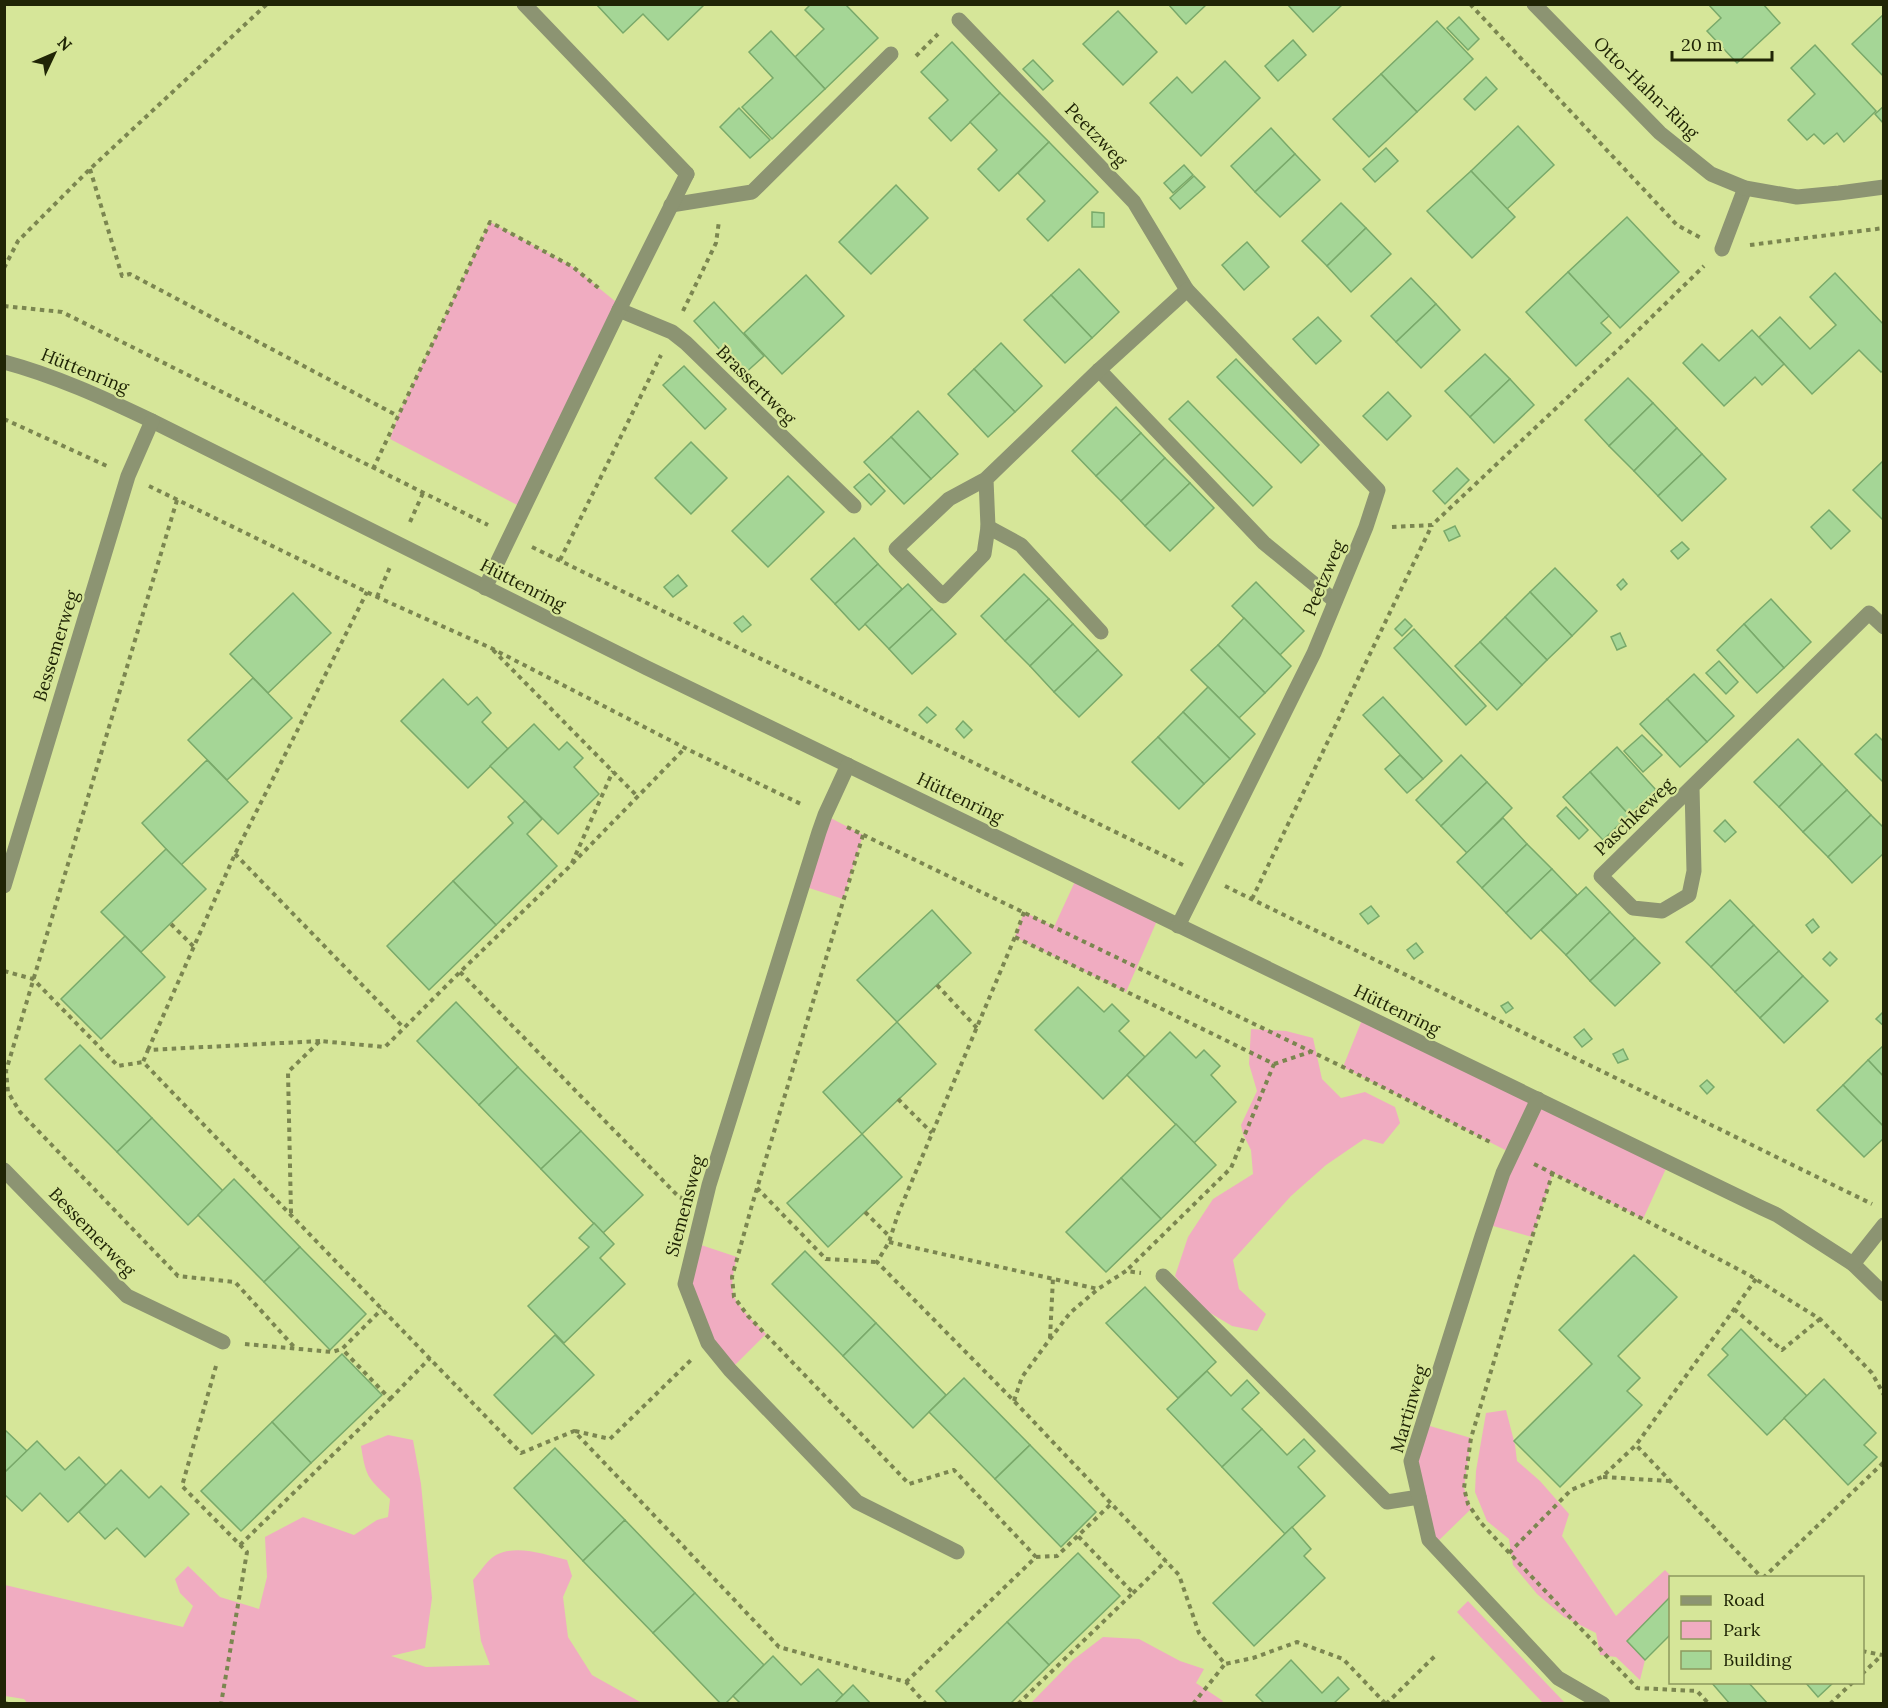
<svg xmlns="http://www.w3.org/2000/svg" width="1888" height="1708" font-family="Lora,serif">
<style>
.green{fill:#f0acc1}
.building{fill:#a5d696;stroke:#79a96a;stroke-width:1.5}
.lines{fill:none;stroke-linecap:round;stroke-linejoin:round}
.path{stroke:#7b8650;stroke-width:4;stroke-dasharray:4.5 4.5;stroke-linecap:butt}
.service{stroke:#8c9472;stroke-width:15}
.minor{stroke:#8c9472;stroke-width:15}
.labels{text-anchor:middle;stroke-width:4.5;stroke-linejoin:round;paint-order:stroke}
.street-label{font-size:18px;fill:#202506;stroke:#d6e699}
</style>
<rect width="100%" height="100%" fill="#d6e699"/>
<g class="green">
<polygon points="490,222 573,267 621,306 523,508 390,439 398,416"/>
<polygon points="825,815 863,835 843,899 803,886"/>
<polygon points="1077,877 1159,916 1126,992 1015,937 1024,912 1054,927"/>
<polygon points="1364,1015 1669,1162 1643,1219 1553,1173 1532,1237 1486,1224 1513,1154 1343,1067"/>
<polygon points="1251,1029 1286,1031 1313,1038 1322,1079 1341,1098 1365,1092 1395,1107 1400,1123 1383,1144 1364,1139 1326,1165 1291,1196 1233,1260 1239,1289 1266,1314 1257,1331 1232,1326 1200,1307 1175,1276 1188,1237 1213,1199 1253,1174 1251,1150 1243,1134 1241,1125 1257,1091 1249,1064"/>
<path d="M695,1243L737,1257C734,1269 730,1284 734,1296C738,1308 757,1325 766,1334L730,1370L685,1284Z"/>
<polygon points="1506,1410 1515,1445 1517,1461 1540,1481 1569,1514 1562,1536 1616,1616 1665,1570 1672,1577 1670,1597 1627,1641 1645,1660 1640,1680 1616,1657 1600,1655 1596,1633 1564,1617 1537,1594 1513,1565 1509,1539 1487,1521 1475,1492 1476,1471 1486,1413"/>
<polygon points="1423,1424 1471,1438 1464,1488 1471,1509 1433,1546 1411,1461"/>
<path d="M388,1435L413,1440L421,1484L432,1598L425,1648L391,1656L426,1667L490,1665L481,1641L473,1580C480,1572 488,1559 496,1555C517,1544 546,1555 567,1560L572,1576L563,1597L568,1637L592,1675L642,1703L28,1704L24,1699L5,1696V1585L183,1627L193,1606L180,1593L175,1579L188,1566L220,1597L259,1609L267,1577L265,1537L303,1517L354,1535L377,1520L388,1517L390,1499C367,1477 366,1477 361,1446Z"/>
<polygon points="1468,1601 1565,1703 1543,1703 1457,1612"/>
<polygon points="1103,1637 1139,1639 1180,1661 1204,1669 1196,1683 1223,1701 1221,1704 1031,1703 1073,1660"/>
</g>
<g class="building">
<polygon points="596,4 705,4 668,40 643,14 623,33"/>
<polygon points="811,4 845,4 878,38 825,89 795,57 824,29 805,10"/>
<polygon points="1168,4 1207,4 1186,24"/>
<polygon points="1287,4 1343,4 1313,32"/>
<polygon points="1708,4 1763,4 1780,23 1737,63 1707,31 1721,18"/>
<polygon points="1118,11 1157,52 1123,85 1083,44"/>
<polygon points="1884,14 1884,77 1852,44"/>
<polygon points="1459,17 1479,39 1468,50 1447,28"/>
<polygon points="1437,21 1473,59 1417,112 1381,74"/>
<polygon points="771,31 825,89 772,139 742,107 773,78 749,52"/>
<polygon points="1293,40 1306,55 1278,81 1265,66"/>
<polygon points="952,42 1000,93 951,141 929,118 948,100 921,72"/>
<polygon points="1815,45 1876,111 1844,142 1837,133 1824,144 1814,134 1807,140 1788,120 1815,94 1791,68"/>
<polygon points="1033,60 1053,81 1043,90 1023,69"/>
<polygon points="1225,61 1260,98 1201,156 1150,103 1177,77 1192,93"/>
<polygon points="1381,74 1417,112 1369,157 1333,119"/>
<polygon points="1486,77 1497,89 1475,110 1464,99"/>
<polygon points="1000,93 1049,142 999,191 978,169 997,150 970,122"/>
<polygon points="1884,106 1884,124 1875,114"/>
<polygon points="739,108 770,140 750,158 720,127"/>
<polygon points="1518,126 1554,165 1507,209 1471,171"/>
<polygon points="1271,128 1295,154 1255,192 1231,166"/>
<polygon points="1049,142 1098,192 1048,241 1027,219 1045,201 1018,173"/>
<polygon points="1386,148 1398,161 1375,182 1363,169"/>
<polygon points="1295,154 1320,180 1280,217 1255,192"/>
<polygon points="1184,165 1193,175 1173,193 1164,183"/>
<polygon points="1471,171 1515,217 1472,258 1427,211"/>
<polygon points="1194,176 1205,187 1180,209 1170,198"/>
<polygon points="896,185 928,218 871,274 839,242"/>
<polygon points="1341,203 1366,228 1327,266 1302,241"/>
<polygon points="1092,212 1104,213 1104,227 1092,227"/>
<polygon points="1627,217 1679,272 1620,328 1568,272"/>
<polygon points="1366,228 1391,254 1351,292 1327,266"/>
<polygon points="1247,242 1269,267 1244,290 1222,265"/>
<polygon points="1079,269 1119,312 1092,338 1051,295"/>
<polygon points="1568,272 1609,316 1601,323 1611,333 1576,366 1526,312"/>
<polygon points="1835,273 1884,325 1884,370 1881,372 1859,350 1812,394 1759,337 1780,317 1810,349 1836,325 1810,297"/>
<polygon points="806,275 844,316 782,374 744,333"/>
<polygon points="1411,278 1436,304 1396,342 1371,316"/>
<polygon points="1051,295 1092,338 1065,363 1024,320"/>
<polygon points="714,302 764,356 743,375 694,321"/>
<polygon points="1436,304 1460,330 1421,368 1396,342"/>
<polygon points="1318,317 1341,341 1316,364 1293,339"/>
<polygon points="1752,330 1784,364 1762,385 1755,377 1724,406 1683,363 1702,344 1719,361"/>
<polygon points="1001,343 1042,386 1015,412 974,369"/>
<polygon points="1485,354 1510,379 1470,417 1445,391"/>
<polygon points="1236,359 1319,445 1301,463 1217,377"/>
<polygon points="684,366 726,409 705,429 663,385"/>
<polygon points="974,369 1015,412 988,437 948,394"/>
<polygon points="1628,378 1653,403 1609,446 1585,420"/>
<polygon points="1510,379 1534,405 1494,443 1470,417"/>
<polygon points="1388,392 1411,416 1387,440 1363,416"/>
<polygon points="1188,401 1272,487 1253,506 1169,419"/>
<polygon points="1653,403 1677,428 1634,471 1609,446"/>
<polygon points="1116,407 1141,433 1096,476 1072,451"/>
<polygon points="918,411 958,454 931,479 891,437"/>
<polygon points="1677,428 1702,454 1658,496 1634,471"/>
<polygon points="1141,433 1165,458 1121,501 1096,476"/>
<polygon points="891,437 931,479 904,504 864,462"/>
<polygon points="691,442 727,478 691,514 655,478"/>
<polygon points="1702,454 1726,479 1682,521 1658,496"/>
<polygon points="1165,458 1190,483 1145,526 1121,501"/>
<polygon points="1884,460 1884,521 1853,490"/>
<polygon points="1457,468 1469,480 1445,504 1433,491"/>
<polygon points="869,474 885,491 871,505 854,487"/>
<polygon points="788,476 824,512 768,567 732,531"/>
<polygon points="1190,483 1214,508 1170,551 1145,526"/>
<polygon points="1829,510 1850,531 1831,549 1811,527"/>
<polygon points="1455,526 1460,536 1449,541 1444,531"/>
<polygon points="854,538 878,564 835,604 811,579"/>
<polygon points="1682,542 1689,549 1678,559 1671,551"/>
<polygon points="878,564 902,589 859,630 835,604"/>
<polygon points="1555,568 1597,611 1572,636 1530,592"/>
<polygon points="1024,574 1049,599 1005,641 981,616"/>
<polygon points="678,575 687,586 673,597 664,587"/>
<polygon points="1623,579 1627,584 1621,590 1617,585"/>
<polygon points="1256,582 1304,631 1280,655 1232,606"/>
<polygon points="908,584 932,609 889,649 865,624"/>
<polygon points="1530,592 1572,636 1547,660 1505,617"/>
<polygon points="293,593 331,633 268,693 230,654"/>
<polygon points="1049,599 1073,624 1030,666 1005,641"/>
<polygon points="1771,599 1811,642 1784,668 1744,624"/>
<polygon points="932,609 956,634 912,674 889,649"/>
<polygon points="743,616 751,625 742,632 734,623"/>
<polygon points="1505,617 1547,660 1522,685 1480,642"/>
<polygon points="1244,618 1291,666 1265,693 1218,645"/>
<polygon points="1405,619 1412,626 1402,636 1395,629"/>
<polygon points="1073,624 1098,650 1054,692 1030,666"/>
<polygon points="1744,624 1784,668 1757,693 1717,650"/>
<polygon points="1414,629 1486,706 1466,725 1394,648"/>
<polygon points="1620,633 1626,646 1617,650 1611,637"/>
<polygon points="1480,642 1522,685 1497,710 1455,666"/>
<polygon points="1218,645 1265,693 1239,718 1191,670"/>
<polygon points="1098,650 1122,675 1079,717 1054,692"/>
<polygon points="1719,661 1738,682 1726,694 1706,673"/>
<polygon points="1694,674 1734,716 1707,742 1667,699"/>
<polygon points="253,678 292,718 227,780 188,740"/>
<polygon points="443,679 468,705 477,697 491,713 482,722 508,749 468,788 401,721"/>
<polygon points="1208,687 1255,734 1230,759 1183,712"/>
<polygon points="1383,697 1442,761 1423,779 1363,715"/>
<polygon points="1667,699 1707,742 1680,767 1640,724"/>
<polygon points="927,707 936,715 927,723 919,715"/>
<polygon points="1183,712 1230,759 1204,784 1158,737"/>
<polygon points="963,721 972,730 964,738 956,729"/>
<polygon points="534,724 559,750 567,742 583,758 574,767 599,794 558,834 490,766"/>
<polygon points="1876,734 1884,742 1884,783 1855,754"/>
<polygon points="1642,735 1662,755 1643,772 1624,751"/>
<polygon points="1158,737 1204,784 1179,809 1132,762"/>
<polygon points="1798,739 1822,764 1779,807 1754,782"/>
<polygon points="1617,747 1656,790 1629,815 1590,772"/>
<polygon points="1400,755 1423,779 1407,793 1385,769"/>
<polygon points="1461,755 1487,782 1441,826 1416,800"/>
<polygon points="207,760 248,802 181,865 142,823"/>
<polygon points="1822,764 1847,790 1803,832 1779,807"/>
<polygon points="1590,772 1629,815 1603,840 1563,797"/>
<polygon points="1487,782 1512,808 1467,853 1441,826"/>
<polygon points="1847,790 1871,815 1828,857 1803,832"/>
<polygon points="525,801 542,819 527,834 557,866 496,925 453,881 513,823 508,817"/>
<polygon points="1566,807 1588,830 1579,839 1557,816"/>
<polygon points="1871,815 1884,828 1884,853 1852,883 1828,857"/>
<polygon points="1503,818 1527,844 1482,888 1457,862"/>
<polygon points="1725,820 1736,832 1725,842 1714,831"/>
<polygon points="1527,844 1552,869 1506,913 1482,888"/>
<polygon points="166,849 206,889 141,952 101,912"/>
<polygon points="1552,869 1577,895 1531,939 1506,913"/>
<polygon points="453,881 496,925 429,990 387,946"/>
<polygon points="1586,887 1610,912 1566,955 1541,930"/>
<polygon points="1730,900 1754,925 1711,967 1686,942"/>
<polygon points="1371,906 1379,916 1368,924 1360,914"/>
<polygon points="932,910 971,953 897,1022 857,980"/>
<polygon points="1610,912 1635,938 1590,981 1566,955"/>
<polygon points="1813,919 1819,927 1812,933 1806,925"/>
<polygon points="1754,925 1779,951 1735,992 1711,967"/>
<polygon points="125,936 165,977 101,1039 61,999"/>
<polygon points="1635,938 1660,963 1615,1006 1590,981"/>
<polygon points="1416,943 1423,952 1414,959 1407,950"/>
<polygon points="1779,951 1803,976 1760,1018 1735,992"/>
<polygon points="1830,952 1837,959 1830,966 1823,959"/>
<polygon points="1803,976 1828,1001 1784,1043 1760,1018"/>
<polygon points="1078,987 1104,1012 1112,1004 1129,1021 1119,1031 1145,1057 1103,1099 1035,1030"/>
<polygon points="456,1002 518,1067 479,1105 417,1041"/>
<polygon points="1508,1002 1513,1008 1506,1013 1501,1006"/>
<polygon points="1884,1011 1884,1026 1876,1019"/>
<polygon points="897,1022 936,1064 862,1134 823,1092"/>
<polygon points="1584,1029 1592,1039 1582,1047 1574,1037"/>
<polygon points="1170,1032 1196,1058 1204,1050 1220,1066 1211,1075 1236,1102 1194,1143 1127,1075"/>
<polygon points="80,1045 152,1118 117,1152 45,1079"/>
<polygon points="1884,1045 1884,1077 1868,1060"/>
<polygon points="1623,1049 1628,1059 1618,1063 1613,1054"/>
<polygon points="1868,1060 1884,1077 1884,1127 1843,1085"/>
<polygon points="518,1067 581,1131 541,1169 479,1105"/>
<polygon points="1707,1080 1714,1087 1707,1094 1700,1086"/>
<polygon points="1843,1085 1884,1127 1884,1138 1864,1157 1817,1110"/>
<polygon points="152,1118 223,1191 188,1225 117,1152"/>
<polygon points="1176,1124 1216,1165 1161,1219 1121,1178"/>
<polygon points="581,1131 643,1195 603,1233 541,1169"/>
<polygon points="862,1134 902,1177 828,1247 787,1203"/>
<polygon points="1121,1178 1161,1219 1106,1272 1066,1232"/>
<polygon points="234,1179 300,1247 264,1282 198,1215"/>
<polygon points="594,1223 614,1244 600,1258 625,1284 564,1343 528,1306 589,1247 579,1238"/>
<polygon points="300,1247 366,1314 330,1350 264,1282"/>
<polygon points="805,1251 876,1323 843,1356 772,1284"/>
<polygon points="1634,1255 1677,1297 1618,1356 1640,1378 1627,1391 1642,1405 1560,1487 1514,1441 1592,1364 1559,1330"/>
<polygon points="1145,1287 1216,1362 1178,1398 1106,1323"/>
<polygon points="876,1323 946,1395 913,1428 843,1356"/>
<polygon points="1741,1329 1807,1396 1767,1435 1708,1375 1728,1355 1722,1349"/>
<polygon points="555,1335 594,1375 532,1434 494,1395"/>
<polygon points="342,1354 382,1395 311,1463 272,1422"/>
<polygon points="1207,1371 1231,1396 1247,1380 1259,1393 1242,1409 1262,1429 1222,1467 1167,1409"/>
<polygon points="964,1378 1030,1445 995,1479 929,1412"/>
<polygon points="1824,1379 1876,1433 1864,1445 1877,1457 1848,1485 1784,1418"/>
<polygon points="272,1422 311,1463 241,1531 201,1491"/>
<polygon points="4,1429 27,1451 4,1473"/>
<polygon points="1262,1429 1287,1455 1304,1439 1315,1451 1298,1467 1325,1496 1285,1534 1222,1467"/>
<polygon points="37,1441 65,1470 79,1457 106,1485 68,1522 40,1493 22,1511 4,1494 4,1473"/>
<polygon points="1030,1445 1096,1512 1061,1547 995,1479"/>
<polygon points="555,1448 625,1520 583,1561 514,1488"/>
<polygon points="121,1470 149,1498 161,1486 189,1514 145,1557 117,1528 105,1539 79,1512"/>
<polygon points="625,1520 695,1593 653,1633 583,1561"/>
<polygon points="1292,1527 1311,1549 1304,1556 1325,1578 1254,1646 1213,1603"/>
<polygon points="1078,1553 1120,1596 1049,1665 1007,1622"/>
<polygon points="695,1593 764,1665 725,1704 721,1704 653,1633"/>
<polygon points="1670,1597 1670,1635 1645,1660 1627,1641"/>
<polygon points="1007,1622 1049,1665 1010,1704 948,1704 936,1691"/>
<polygon points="773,1656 801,1685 818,1669 843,1695 834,1704 741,1704 733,1696"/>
<polygon points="1291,1660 1322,1693 1338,1677 1349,1689 1333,1704 1265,1704 1256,1695"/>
<polygon points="1711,1682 1748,1682 1768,1704 1730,1704"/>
<polygon points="1805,1682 1834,1682 1818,1697"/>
<polygon points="853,1685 871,1704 834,1704"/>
</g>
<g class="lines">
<g class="path">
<polyline points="1470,4 1677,225 1701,238"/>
<polyline points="916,56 938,34"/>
<polyline points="90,169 122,276 130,274 398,416"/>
<polyline points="1750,245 1884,228"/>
<polyline points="4,268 18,241 90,169 267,4"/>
<polyline points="4,306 62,312 488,525"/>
<polyline points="683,311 716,243 719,221"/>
<polyline points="4,419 107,466"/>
<polyline points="373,469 490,222 573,267 601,290"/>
<polyline points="149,486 377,597 491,648 685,748 803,805"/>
<polyline points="177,500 6,1071 8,1092 20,1112 178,1276 235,1282 296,1349"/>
<polyline points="410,522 423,493"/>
<polyline points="1392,527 1432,525 1620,348 1704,266"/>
<polyline points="532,547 1183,865"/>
<polyline points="560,560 661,355"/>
<polyline points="377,597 390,567"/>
<polyline points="493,650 638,797"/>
<polyline points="847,827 1343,1067 1492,1143"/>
<polyline points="863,835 752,1205 732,1277 734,1297 748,1316 909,1484 954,1470 1036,1557 906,1682"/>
<polyline points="235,854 404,1028"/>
<polyline points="572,863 613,771"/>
<polyline points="1225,886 1872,1204"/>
<polyline points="1252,899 1432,525"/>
<polyline points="1024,912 1015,937 898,1214 889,1242 877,1262 1014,1401 1179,1575 1199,1633 1225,1664 1253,1658 1297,1642 1343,1659 1386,1704"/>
<polyline points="171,924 194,947"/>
<polyline points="1015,937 1274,1064 1231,1168 1126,1271"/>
<polyline points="4,971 33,979 118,1066 143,1062"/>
<polyline points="460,972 679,1197 682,1198"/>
<polyline points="937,985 977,1028"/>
<polyline points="320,1041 148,1050 143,1062 521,1453 574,1431 779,1647 906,1682 926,1704"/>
<polyline points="148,1050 235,854 367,592"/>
<polyline points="1274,1064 1310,1052"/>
<polyline points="898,1099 932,1133"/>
<polyline points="1534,1164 1643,1219 1749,1275 1820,1319 1872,1373 1884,1395"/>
<polyline points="1553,1172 1518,1281 1471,1438 1464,1488 1468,1504 1481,1523 1637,1688 1697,1691 1709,1704"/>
<polyline points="757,1188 826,1259 877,1262"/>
<polyline points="865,1212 890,1237"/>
<polyline points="291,1213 288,1072 320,1041 385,1047 460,972 570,866 685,748"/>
<polyline points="889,1242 1098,1289 1126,1271 1141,1273"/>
<polyline points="1756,1279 1636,1445 1762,1578"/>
<polyline points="1734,1309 1782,1350 1820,1319"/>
<polyline points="1050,1338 1053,1278"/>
<polyline points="245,1344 332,1352 342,1349 382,1309"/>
<polyline points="216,1366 182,1486 247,1552 221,1704"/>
<polyline points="390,1399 430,1358"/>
<polyline points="1014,1401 1022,1377 1050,1339 1070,1313 1098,1289"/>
<polyline points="575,1431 610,1439 691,1360"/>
<polyline points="1603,1477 1669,1481"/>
<polyline points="240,1545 390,1399 342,1349"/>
<polyline points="1509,1553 1571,1490 1602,1477 1636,1445"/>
<polyline points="1036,1557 1057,1556 1112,1503"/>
<polyline points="1763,1578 1884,1462"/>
<polyline points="1133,1593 1166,1561"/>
<polyline points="1862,1651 1882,1655"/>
<polyline points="1862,1674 1882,1655"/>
<polyline points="4,1703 8,1704"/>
<polyline points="1018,1704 1133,1593 1078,1536"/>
<polyline points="1193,1704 1225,1664"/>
<polyline points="1386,1704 1437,1654"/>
<polyline points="1830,1704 1853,1682"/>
</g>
<g class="service">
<polyline points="524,4 687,174"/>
<polyline points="959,20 1134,202 1187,290"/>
<polyline points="671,205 752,192 891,54"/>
<polyline points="1722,249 1745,188"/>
<polyline points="619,310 672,332 686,343 854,506"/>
<polyline points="1099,370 1264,543 1335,601"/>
<polyline points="988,527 1021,545 1101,632"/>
<polyline points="1163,1276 1387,1502 1419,1497"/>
</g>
<g class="minor">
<polyline points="1534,4 1660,133 1711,174 1745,188 1797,197 1839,193 1884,187"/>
<path d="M4,362C56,376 104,398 152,421L647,668L1762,1208L1777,1215L1853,1264L1884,1294"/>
<polyline points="986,479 988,527 984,554 943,596 896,549 949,499 986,479 1099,370 1187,290 1378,490 1366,527 1314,653 1178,926"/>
<polyline points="485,588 621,306 687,174"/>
<polyline points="848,765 825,815 819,832 709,1185 685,1284 708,1343 730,1370 857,1502 957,1552"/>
<polyline points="1692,787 1694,871 1689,895 1662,911 1633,908 1601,876 1869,613 1884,627"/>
<polyline points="4,886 128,476 152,421"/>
<polyline points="1538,1099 1503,1173 1482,1236 1411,1461 1429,1540 1558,1678 1603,1704"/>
<polyline points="4,1170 127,1296 223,1342"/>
<polyline points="1853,1264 1884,1225"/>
</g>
</g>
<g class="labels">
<g class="street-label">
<text transform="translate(1646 88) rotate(44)" y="6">Otto-Hahn-Ring</text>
<text transform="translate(1096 135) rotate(46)" y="6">Peetzweg</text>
<text transform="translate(85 371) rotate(22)" y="6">Hüttenring</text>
<text transform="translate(756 385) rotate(45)" y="6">Brassertweg</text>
<text transform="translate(1324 578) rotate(-67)" y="6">Peetzweg</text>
<text transform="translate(523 585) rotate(27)" y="6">Hüttenring</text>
<text transform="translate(56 646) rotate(-73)" y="6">Bessemerweg</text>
<text transform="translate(960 798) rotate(26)" y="6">Hüttenring</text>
<text transform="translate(1634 817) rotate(-44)" y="6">Paschkeweg</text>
<text transform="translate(1397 1010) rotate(26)" y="6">Hüttenring</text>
<text transform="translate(685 1206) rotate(-75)" y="6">Siemensweg</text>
<text transform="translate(92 1232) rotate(46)" y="6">Bessemerweg</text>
<text transform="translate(1409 1409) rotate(-74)" y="6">Martinweg</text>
</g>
</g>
<rect width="1888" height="1708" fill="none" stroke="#202506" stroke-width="12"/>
<rect x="1669" y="1576" width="195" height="108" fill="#d6e699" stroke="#8d995e" stroke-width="1.5"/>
<rect x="1681" y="1596" width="30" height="9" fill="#8c9472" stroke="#8d995e" stroke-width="1.5"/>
<text x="1723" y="1606" font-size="18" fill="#202506">Road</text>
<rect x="1681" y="1621" width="30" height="18" fill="#f0acc1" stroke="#8d995e" stroke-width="1.5"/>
<text x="1723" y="1636" font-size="18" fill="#202506">Park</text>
<rect x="1681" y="1651" width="30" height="18" fill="#a5d696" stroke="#8d995e" stroke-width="1.5"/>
<text x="1723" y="1666" font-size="18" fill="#202506">Building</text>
<g transform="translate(54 54) rotate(46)" stroke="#d6e699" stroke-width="4.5" paint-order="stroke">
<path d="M0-4.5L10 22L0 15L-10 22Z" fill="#202506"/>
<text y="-9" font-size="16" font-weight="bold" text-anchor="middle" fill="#202506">N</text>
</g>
<path d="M1672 51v9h100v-9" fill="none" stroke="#202506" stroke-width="3"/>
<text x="1681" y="51" font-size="18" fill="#202506" stroke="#d6e699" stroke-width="4.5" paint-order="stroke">20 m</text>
</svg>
